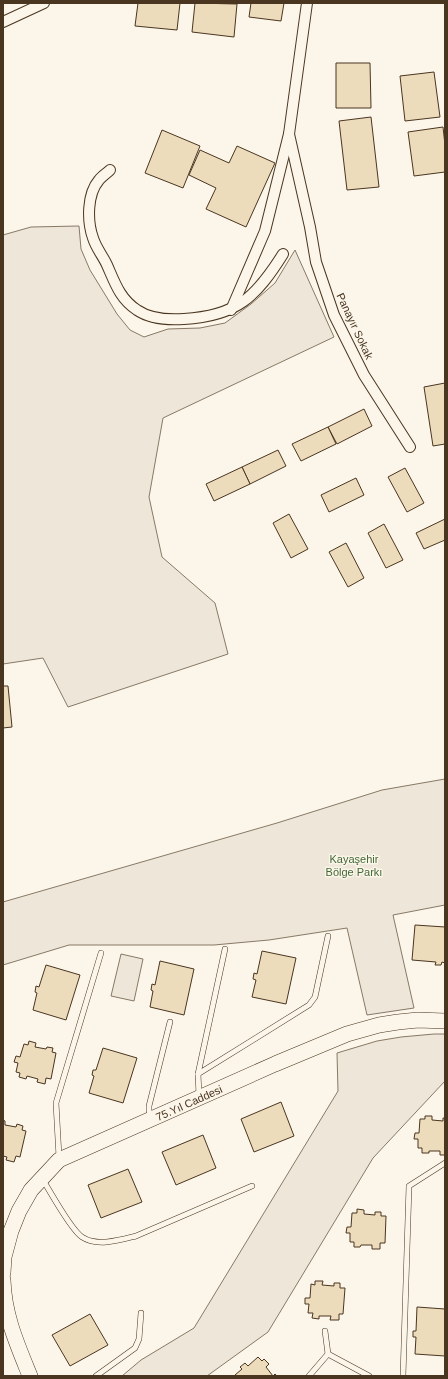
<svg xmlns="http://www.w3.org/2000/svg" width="448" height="1379" font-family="Arial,sans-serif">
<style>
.green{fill:#ede6d9;stroke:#887966}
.building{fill:#ecdcbc;stroke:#4a3520}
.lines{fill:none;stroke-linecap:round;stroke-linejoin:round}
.lane-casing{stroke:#4a3520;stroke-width:6}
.street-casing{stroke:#4a3520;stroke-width:12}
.secondary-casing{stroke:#4a3520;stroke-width:16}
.lane{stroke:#fbf6e9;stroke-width:5}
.street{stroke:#fbf6e9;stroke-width:10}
.secondary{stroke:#fbf6e9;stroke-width:15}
.labels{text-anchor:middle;stroke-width:3;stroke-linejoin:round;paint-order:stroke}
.street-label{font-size:11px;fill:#4a3520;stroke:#fbf6e9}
.park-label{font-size:11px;fill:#436837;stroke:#fbf6e9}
</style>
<rect width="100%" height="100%" fill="#fbf6e9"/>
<g class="green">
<polygon points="79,226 81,249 90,270 117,314 130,330 144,337 168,329 200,328 225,323 251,304 275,283 295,250 334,337 163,418 149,497 162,557 215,603 228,654 68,707 43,658 3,664 3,235 31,227"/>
<polygon points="445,779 445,905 393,915 414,1008 367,1015 347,928 269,940 214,945 69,945 3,965 3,902 277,823 382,790"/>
<polygon points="121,954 143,959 134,1001 111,996"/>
<polygon points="434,1034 445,1034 445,1081 373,1158 268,1332 207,1376 122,1376 141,1360 194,1328 338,1091 337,1053 377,1041 401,1037"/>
</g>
<g class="building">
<polygon points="138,3 180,3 177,30 135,26"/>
<polygon points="195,3 237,4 234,37 192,32"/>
<polygon points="251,3 284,3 281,21 249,17"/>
<polygon points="336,63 370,63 371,108 336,108"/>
<polygon points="434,72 440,117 405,121 400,76"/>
<polygon points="371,117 379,187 347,190 339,121"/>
<polygon points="443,127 445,145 445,172 414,176 408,132"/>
<polygon points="162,130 200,146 183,188 145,173"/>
<polygon points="237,146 275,163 246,227 206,209 216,188 189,175 200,150 229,163"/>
<polygon points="445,383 445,444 433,446 424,387"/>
<polygon points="364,409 372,426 337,444 328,427"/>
<polygon points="328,427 336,444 301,461 292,444"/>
<polygon points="278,450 286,466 250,484 242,467"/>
<polygon points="242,467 250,484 214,501 206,484"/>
<polygon points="405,468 424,503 407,512 388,477"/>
<polygon points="356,478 364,495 329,512 321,495"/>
<polygon points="289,514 308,549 291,558 273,523"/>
<polygon points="445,519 445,540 424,549 416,533"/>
<polygon points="384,524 403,560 386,568 368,533"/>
<polygon points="346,543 364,578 348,587 329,552"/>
<polygon points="3,686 8,686 12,727 3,728"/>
<polygon points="415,925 445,927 445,963 442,962 441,965 435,965 436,962 412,960"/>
<polygon points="262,951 296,958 286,1004 252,997 256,980 253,979 254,973 257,974"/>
<polygon points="160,961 194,969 184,1015 150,1007 153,991 151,990 152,984 155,985"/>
<polygon points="46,965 80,975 66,1020 33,1010 37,993 35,992 36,986 39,987"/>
<polygon points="29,1041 36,1043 35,1047 46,1049 47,1047 53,1048 52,1052 56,1053 51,1079 46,1078 45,1084 37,1082 38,1079 27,1076 26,1079 19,1077 20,1073 16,1072 18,1063 14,1062 16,1056 20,1057 24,1044 28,1045"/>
<polygon points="103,1048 137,1058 123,1103 89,1093 94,1076 92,1075 93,1070 96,1070"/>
<polygon points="281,1102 294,1136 254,1152 241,1119"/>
<polygon points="425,1116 432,1116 432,1120 443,1121 443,1118 445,1118 445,1155 440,1155 440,1151 429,1151 429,1153 422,1153 422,1148 418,1148 418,1139 414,1139 415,1133 419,1133 420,1119 425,1119"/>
<polygon points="3,1120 5,1121 5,1125 16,1127 17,1124 23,1126 22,1130 26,1131 20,1157 16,1156 14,1162 6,1160 7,1157 3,1156"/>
<polygon points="203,1135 216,1168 176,1185 162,1152"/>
<polygon points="128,1169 142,1202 101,1218 88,1185"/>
<polygon points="357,1209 364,1210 364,1214 375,1215 375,1212 381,1212 381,1216 386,1216 385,1243 380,1243 380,1249 372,1249 372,1245 361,1245 360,1247 354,1247 354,1242 350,1242 350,1233 346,1233 347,1227 351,1227 352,1213 357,1213"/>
<polygon points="315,1281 323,1281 322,1285 334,1286 334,1283 340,1283 340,1288 345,1288 343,1314 339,1314 339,1320 330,1320 331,1316 319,1316 319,1319 312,1318 313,1313 308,1313 309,1304 305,1304 305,1298 310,1298 311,1284 315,1285"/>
<polygon points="417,1307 445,1309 445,1356 415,1354 416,1337 413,1337 413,1331 416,1331"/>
<polygon points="90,1314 108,1345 70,1366 52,1335"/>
<polygon points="258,1357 262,1361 264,1359 269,1364 266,1367 273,1376 275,1374 277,1376 236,1376 235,1375 242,1369 240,1367 245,1363 248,1366"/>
</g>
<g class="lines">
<g class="lane-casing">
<g id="lane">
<polyline points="225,949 198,1074 309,1005 315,997 328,936"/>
<polyline points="198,1074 199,1095"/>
<polyline points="151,1117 149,1111 149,1106 170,1022"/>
<polyline points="59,1157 56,1103 101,953"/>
<path d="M43,1180C51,1193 71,1230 82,1237C97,1247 120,1240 136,1236L252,1186"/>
<polyline points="325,1331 328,1354"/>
<polyline points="96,1376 135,1348 139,1339 141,1313"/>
<polyline points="309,1376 328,1354 369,1376"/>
<polyline points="403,1376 409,1186 445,1163"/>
</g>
</g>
<g class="street-casing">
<g id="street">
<polyline points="3,22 44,3"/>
<polyline points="289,134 310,227 316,262 334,315 364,375 410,447"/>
<path d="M110,170C107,173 102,176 99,180C87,194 87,221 93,238C96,248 103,256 107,265C115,283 120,299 137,310C150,319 169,320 184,319C237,316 256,297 283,254"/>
<polyline points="231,310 265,231 289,134 307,3"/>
</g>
</g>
<g class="secondary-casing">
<g id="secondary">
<polyline points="3,1273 4,1257 11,1231 19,1211 31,1190 59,1160 275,1064 347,1034 379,1025 398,1022 418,1020 445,1021"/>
<path d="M3,1280C4,1315 17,1344 30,1376"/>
</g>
</g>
<use href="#lane" class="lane"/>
<use href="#street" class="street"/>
<use href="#secondary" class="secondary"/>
</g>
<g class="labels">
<g class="street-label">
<text transform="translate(355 326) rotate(65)" y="4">Panayır Sokak</text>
<text transform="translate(189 1103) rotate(-24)" y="4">75.Yıl Caddesi</text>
</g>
<g class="park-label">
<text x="354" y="863">Kayaşehir<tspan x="354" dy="13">Bölge Parkı</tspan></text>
</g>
</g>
<rect width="448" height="1379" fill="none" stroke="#4a3520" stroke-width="8"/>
</svg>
